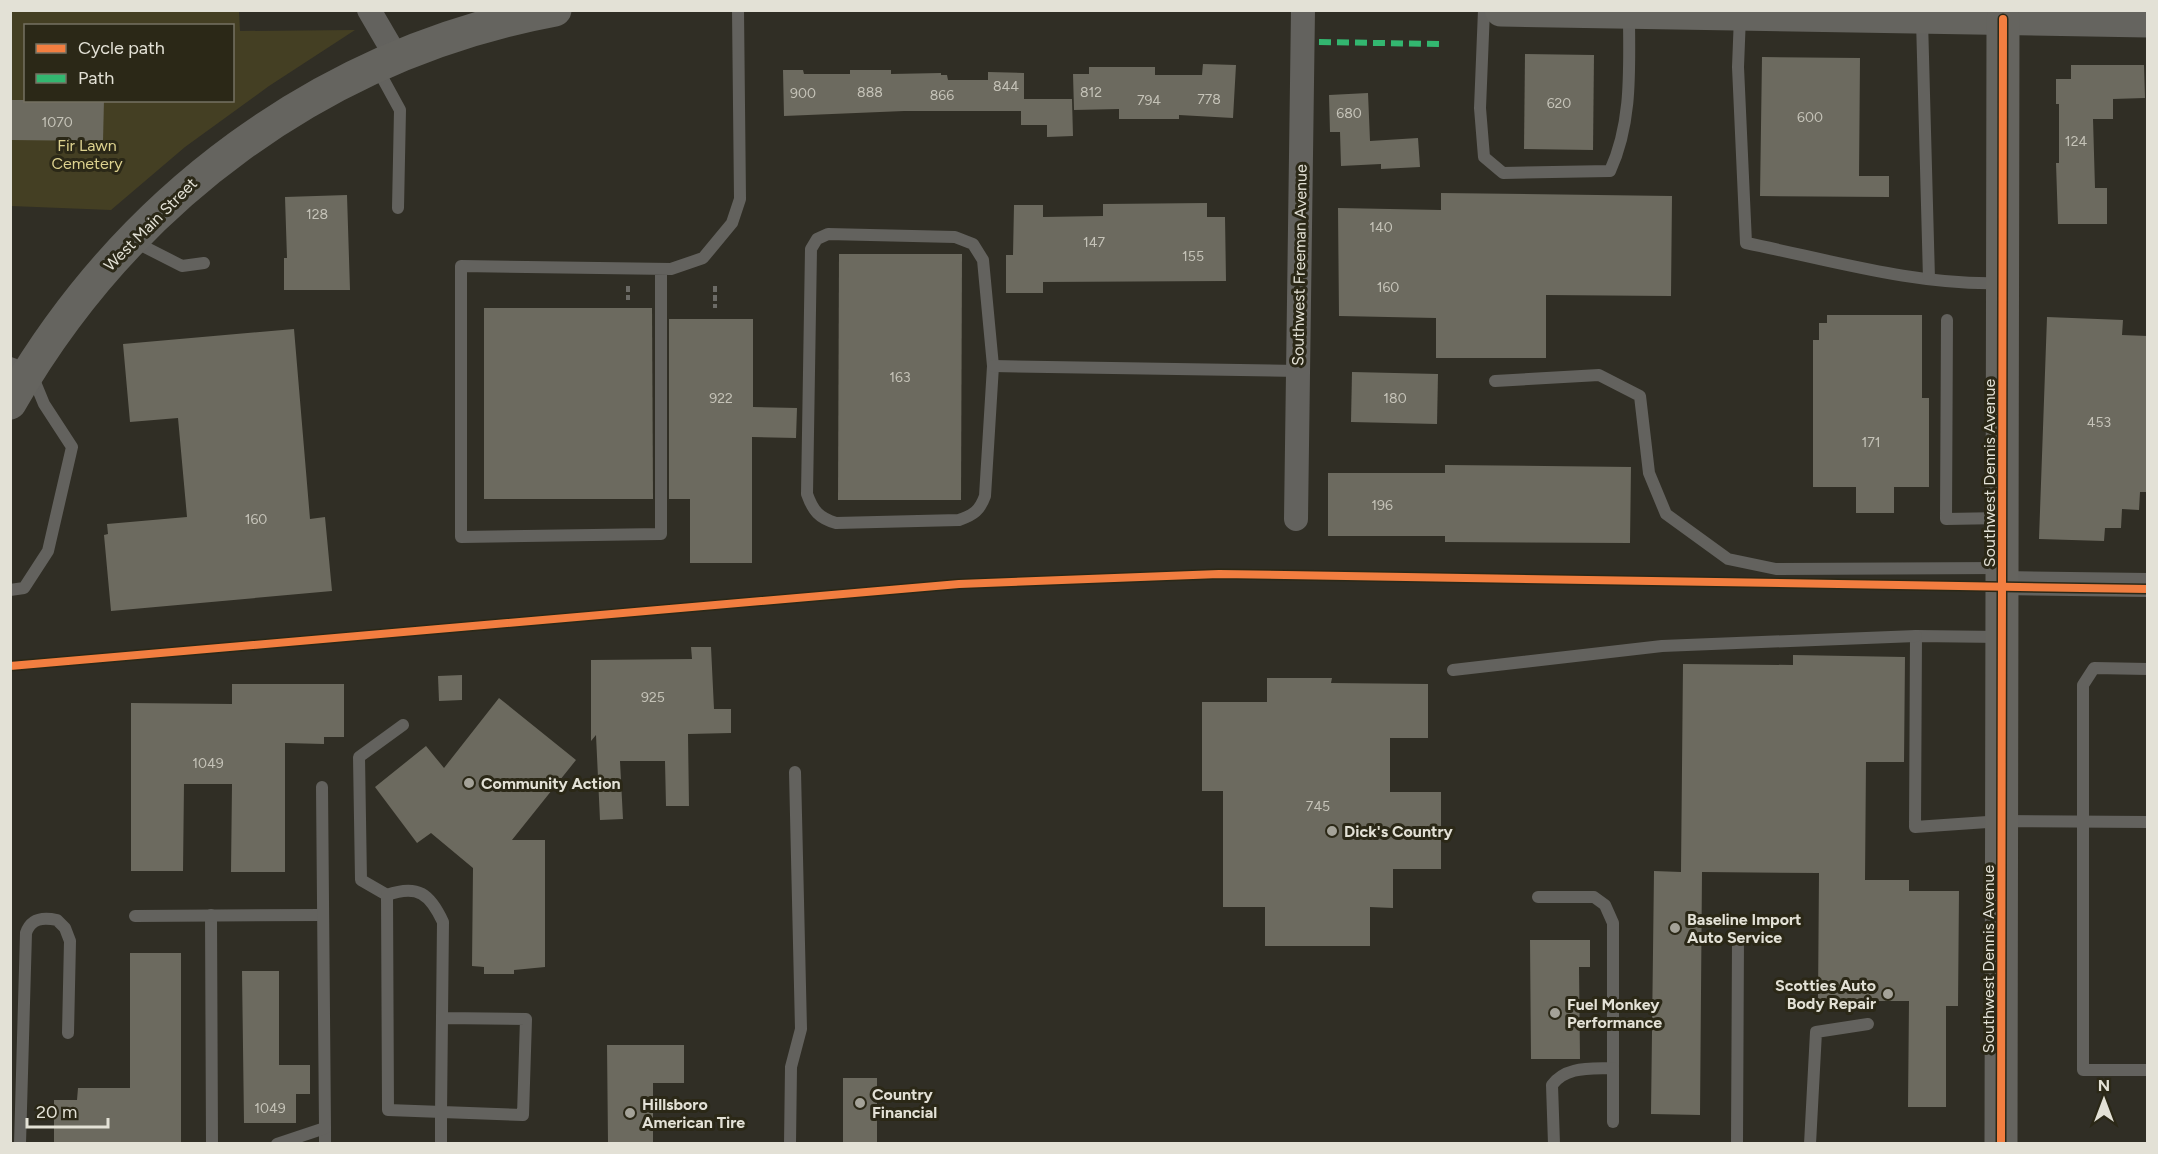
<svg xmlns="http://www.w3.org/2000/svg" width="2158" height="1154" font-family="Figtree,sans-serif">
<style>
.green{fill:#443f23;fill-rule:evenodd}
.building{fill:#6c6a5f}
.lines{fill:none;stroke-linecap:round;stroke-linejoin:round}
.path{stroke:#6c6b66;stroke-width:4;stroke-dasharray:6 3;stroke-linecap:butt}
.lane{stroke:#63625e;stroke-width:12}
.street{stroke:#63625e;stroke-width:24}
.secondary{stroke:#65645f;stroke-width:33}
.quiet{stroke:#33b770;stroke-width:6;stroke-dasharray:12 6;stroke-linecap:butt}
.cycleway-casing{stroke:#2b2817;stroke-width:11}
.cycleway{stroke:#f27e40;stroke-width:8}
.poi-dot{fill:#a4a298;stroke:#2b2817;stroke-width:2}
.labels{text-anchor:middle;stroke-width:6;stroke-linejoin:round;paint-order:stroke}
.number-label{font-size:14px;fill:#c5c3b8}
.park-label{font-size:16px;fill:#ddd28f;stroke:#2b2817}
.street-label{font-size:16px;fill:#e3e1d6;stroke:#2b2817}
.poi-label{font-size:16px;font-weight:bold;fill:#e3e1d6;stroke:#2b2817;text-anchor:start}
</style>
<rect width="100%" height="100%" fill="#302e25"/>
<path class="green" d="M11,11H239L240,31L355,30L269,86L185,147L111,210L11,206ZM26,26H232V100H26Z"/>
<g class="building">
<polygon points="1525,54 1594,55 1593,150 1524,149"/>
<polygon points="1762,57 1860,58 1859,176 1889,176 1889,197 1760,196"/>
<polygon points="1203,64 1236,65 1233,118 1179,115 1179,119 1119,119 1119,109 1074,110 1073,74 1089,74 1089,67 1155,67 1155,75 1202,75"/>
<polygon points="2071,65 2144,65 2145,98 2113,99 2113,119 2093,119 2095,188 2107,188 2107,224 2058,224 2056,163 2059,163 2059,104 2056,104 2056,79 2071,79"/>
<polygon points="783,70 803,70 804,74 850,74 850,70 891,70 891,74 941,73 941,75 947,75 948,80 988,80 988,72 1024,73 1024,99 1072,99 1073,136 1047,137 1047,125 1021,125 1021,111 904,111 784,116"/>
<polygon points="1368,93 1370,141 1418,138 1420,167 1381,169 1381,164 1341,166 1340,132 1330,132 1329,95"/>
<polygon points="10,100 104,100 103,141 10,140"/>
<polygon points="1441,193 1672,196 1671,296 1546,295 1546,358 1436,358 1436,318 1339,316 1338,208 1441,210"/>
<polygon points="347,195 350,290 284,290 284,258 287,258 285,197"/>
<polygon points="1207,203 1207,217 1225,217 1226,281 1043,282 1043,293 1006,293 1006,255 1013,255 1014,205 1043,205 1043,217 1103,216 1103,204"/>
<polygon points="839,254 962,254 961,500 838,500"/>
<polygon points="484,308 652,308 653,499 484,499"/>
<polygon points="1827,315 1922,315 1922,398 1929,398 1929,487 1894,487 1894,513 1856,513 1856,487 1813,487 1813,340 1819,340 1819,323 1827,323"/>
<polygon points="2047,317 2123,320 2122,335 2148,336 2148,492 2140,492 2139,510 2122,509 2121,528 2105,528 2104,541 2039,539"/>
<polygon points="669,319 753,319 753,407 797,408 796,438 752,437 752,563 690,563 690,499 669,499"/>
<polygon points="294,329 310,519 325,517 332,591 111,611 104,535 108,534 107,524 187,517 178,418 130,422 123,344"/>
<polygon points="1352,372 1438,374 1437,424 1351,422"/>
<polygon points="1445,465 1631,467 1630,543 1445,542 1445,536 1328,536 1328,473 1445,473"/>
<polygon points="691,647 711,647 714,709 731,709 731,733 688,734 689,806 666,806 665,761 620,761 623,819 600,820 596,735 591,741 591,660 692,659"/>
<polygon points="1793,655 1905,657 1904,762 1866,762 1865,880 1909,880 1909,891 1959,891 1958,1006 1946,1006 1946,1107 1908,1107 1909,1001 1818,1001 1819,873 1702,872 1700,1115 1651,1114 1654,871 1681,872 1683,664 1793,665"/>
<polygon points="462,675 462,700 439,701 438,676"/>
<polygon points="1267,678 1332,678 1331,683 1428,684 1428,738 1390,738 1390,792 1441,792 1441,869 1393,869 1393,908 1370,907 1370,946 1265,946 1265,907 1223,907 1223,791 1202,791 1202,702 1267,702"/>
<polygon points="232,684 344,684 344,737 324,737 324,744 285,743 285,872 231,872 232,784 184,784 183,871 131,871 131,703 232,704"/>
<polygon points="499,698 576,760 512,840 545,840 545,967 514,970 514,974 484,974 484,967 472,966 473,868 431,833 417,843 375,787 426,746 444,768"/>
<polygon points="1530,940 1590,940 1590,967 1579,967 1580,1059 1531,1059"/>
<polygon points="130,953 181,953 181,1143 54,1143 54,1100 77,1100 78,1088 130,1088"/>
<polygon points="242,971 279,971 279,1065 310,1065 310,1094 296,1094 296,1123 244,1123"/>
<polygon points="607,1045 684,1045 684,1083 653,1083 653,1143 608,1143"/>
<rect x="843" y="1078" width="34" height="65"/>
</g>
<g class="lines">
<g class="path">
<polyline points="628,286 628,300"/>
<polyline points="715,286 715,308"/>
</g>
<g class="lane">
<path d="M1484,10L1480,108L1484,157L1503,173L1610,171C1633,121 1629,66 1629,13"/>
<path d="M1740,16L1738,67L1746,243C1830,260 1917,286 2002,283"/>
<polyline points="1922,20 1929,279"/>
<polyline points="377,68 400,110 398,208"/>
<path d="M828,234L955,237L973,244L983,260L993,366L985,496C980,510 974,515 959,520L836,523C819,518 813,511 807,494L811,249L817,239Z"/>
<polyline points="135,242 182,266 204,263"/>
<polyline points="661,269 661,534 461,537 461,266 671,269 703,258 732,223 740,199 738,10"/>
<polyline points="1947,320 1946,519 2002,518"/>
<polyline points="10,363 30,370 44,404 72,447 48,551 24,588 10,590"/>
<polyline points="993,366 1298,371"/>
<polyline points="1495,381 1599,375 1640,396 1649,473 1666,514 1728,559 1776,569 2001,568"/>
<polyline points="2002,637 1916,636 1915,827 2002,821 2148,822"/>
<polyline points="2148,669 2094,668 2083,685 2083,1070 2148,1070"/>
<polyline points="1453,670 1662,646 1916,636"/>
<polyline points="387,895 361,880 359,757 403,725"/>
<path d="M1538,897H1594L1605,905L1613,923V1068C1590,1069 1566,1066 1552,1085L1554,1144"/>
<polyline points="211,915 212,1144"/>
<polyline points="135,916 323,915"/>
<polyline points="1613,1068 1613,1122"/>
<polyline points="325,1128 325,1144"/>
<path d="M20,1144L26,933C31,918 43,917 57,920L65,928L70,941L68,1033"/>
<polyline points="277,1144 325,1128 322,787"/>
<path d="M441,1144V1113L443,922C430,894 418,884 387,895L388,1110L523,1115L526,1019L442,1018"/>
<polyline points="790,1144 791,1067 801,1029 795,772"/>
<polyline points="1737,1144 1738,940"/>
<polyline points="1810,1144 1816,1032 1868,1024"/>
</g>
<g class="street">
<polyline points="369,10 397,58"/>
<polyline points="1296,519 1303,10"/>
<polyline points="2002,583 2148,585"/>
</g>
<g class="secondary">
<polyline points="1501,10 2148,21"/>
<path d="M10,403C127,199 323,53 555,10"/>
<polyline points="2001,1144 2003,19"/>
</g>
<polyline class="quiet" points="1319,42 1439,44"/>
<g class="cycleway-casing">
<g id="cycleway">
<polyline points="10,666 959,584 1219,574 2148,589"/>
<polyline points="2001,1144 2003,19"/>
</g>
</g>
<use href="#cycleway" class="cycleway"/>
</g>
<g class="poi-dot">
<circle cx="469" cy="783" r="6"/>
<circle cx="1332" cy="831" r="6"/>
<circle cx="1675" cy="928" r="6"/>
<circle cx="1888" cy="994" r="6"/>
<circle cx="1555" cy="1013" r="6"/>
<circle cx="860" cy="1103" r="6"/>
<circle cx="630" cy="1113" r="6"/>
</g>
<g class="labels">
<g class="number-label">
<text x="1006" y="91">844</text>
<text x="870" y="97">888</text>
<text x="1091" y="97">812</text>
<text x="803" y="98">900</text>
<text x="942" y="100">866</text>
<text x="1209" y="104">778</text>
<text x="1149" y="105">794</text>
<text x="1559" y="108">620</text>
<text x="1349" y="118">680</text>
<text x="1810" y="122">600</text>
<text x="57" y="127">1070</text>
<text x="2076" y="146">124</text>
<text x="317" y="219">128</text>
<text x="1381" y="232">140</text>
<text x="1094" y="247">147</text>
<text x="1193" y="261">155</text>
<text x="1388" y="292">160</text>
<text x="900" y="382">163</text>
<text x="721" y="403">922</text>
<text x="1395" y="403">180</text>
<text x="2099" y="427">453</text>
<text x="1871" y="447">171</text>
<text x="1382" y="510">196</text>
<text x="256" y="524">160</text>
<text x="653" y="702">925</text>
<text x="208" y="768">1049</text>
<text x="1318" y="811">745</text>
<text x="270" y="1113">1049</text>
</g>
<g class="park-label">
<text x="87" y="151">Fir Lawn<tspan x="87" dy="18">Cemetery</tspan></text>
</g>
<g class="street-label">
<text transform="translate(150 224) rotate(-45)" y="6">West Main Street</text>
<text transform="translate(1299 265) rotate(-89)" y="6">Southwest Freeman Avenue</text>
<text transform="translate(1989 473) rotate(-90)" y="6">Southwest Dennis Avenue</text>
<text transform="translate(1988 959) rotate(-90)" y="6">Southwest Dennis Avenue</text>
</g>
<g class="poi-label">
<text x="481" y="789">Community Action</text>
<text x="1344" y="837">Dick's Country</text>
<text x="1687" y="925">Baseline Import<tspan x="1687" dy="18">Auto Service</tspan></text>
<text x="1876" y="991" text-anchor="end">Scotties Auto<tspan x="1876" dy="18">Body Repair</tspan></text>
<text x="1567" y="1010">Fuel Monkey<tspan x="1567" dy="18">Performance</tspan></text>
<text x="872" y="1100">Country<tspan x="872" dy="18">Financial</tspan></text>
<text x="642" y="1110">Hillsboro<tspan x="642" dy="18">American Tire</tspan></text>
</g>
</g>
<rect width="2158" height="1154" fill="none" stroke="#e3e1d6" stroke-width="24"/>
<rect x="24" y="24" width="210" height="78" fill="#2b2817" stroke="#757263" stroke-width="1.5"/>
<rect x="36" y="44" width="30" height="9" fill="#f27e40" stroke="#757263" stroke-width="1.5"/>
<text x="78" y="54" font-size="18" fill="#e3e1d6">Cycle path</text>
<rect x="36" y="74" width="30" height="9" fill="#33b770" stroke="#757263" stroke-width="1.5"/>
<text x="78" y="84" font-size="18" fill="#e3e1d6">Path</text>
<g transform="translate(2104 1100)" stroke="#2b2817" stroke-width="4.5" paint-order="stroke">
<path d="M0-4.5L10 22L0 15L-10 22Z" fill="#e3e1d6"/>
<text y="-9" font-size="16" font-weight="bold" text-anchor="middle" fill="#e3e1d6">N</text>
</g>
<path d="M27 1118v9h81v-9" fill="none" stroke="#e3e1d6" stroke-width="3"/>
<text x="36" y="1118" font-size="18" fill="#e3e1d6" stroke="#2b2817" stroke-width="4.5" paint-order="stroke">20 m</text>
</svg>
